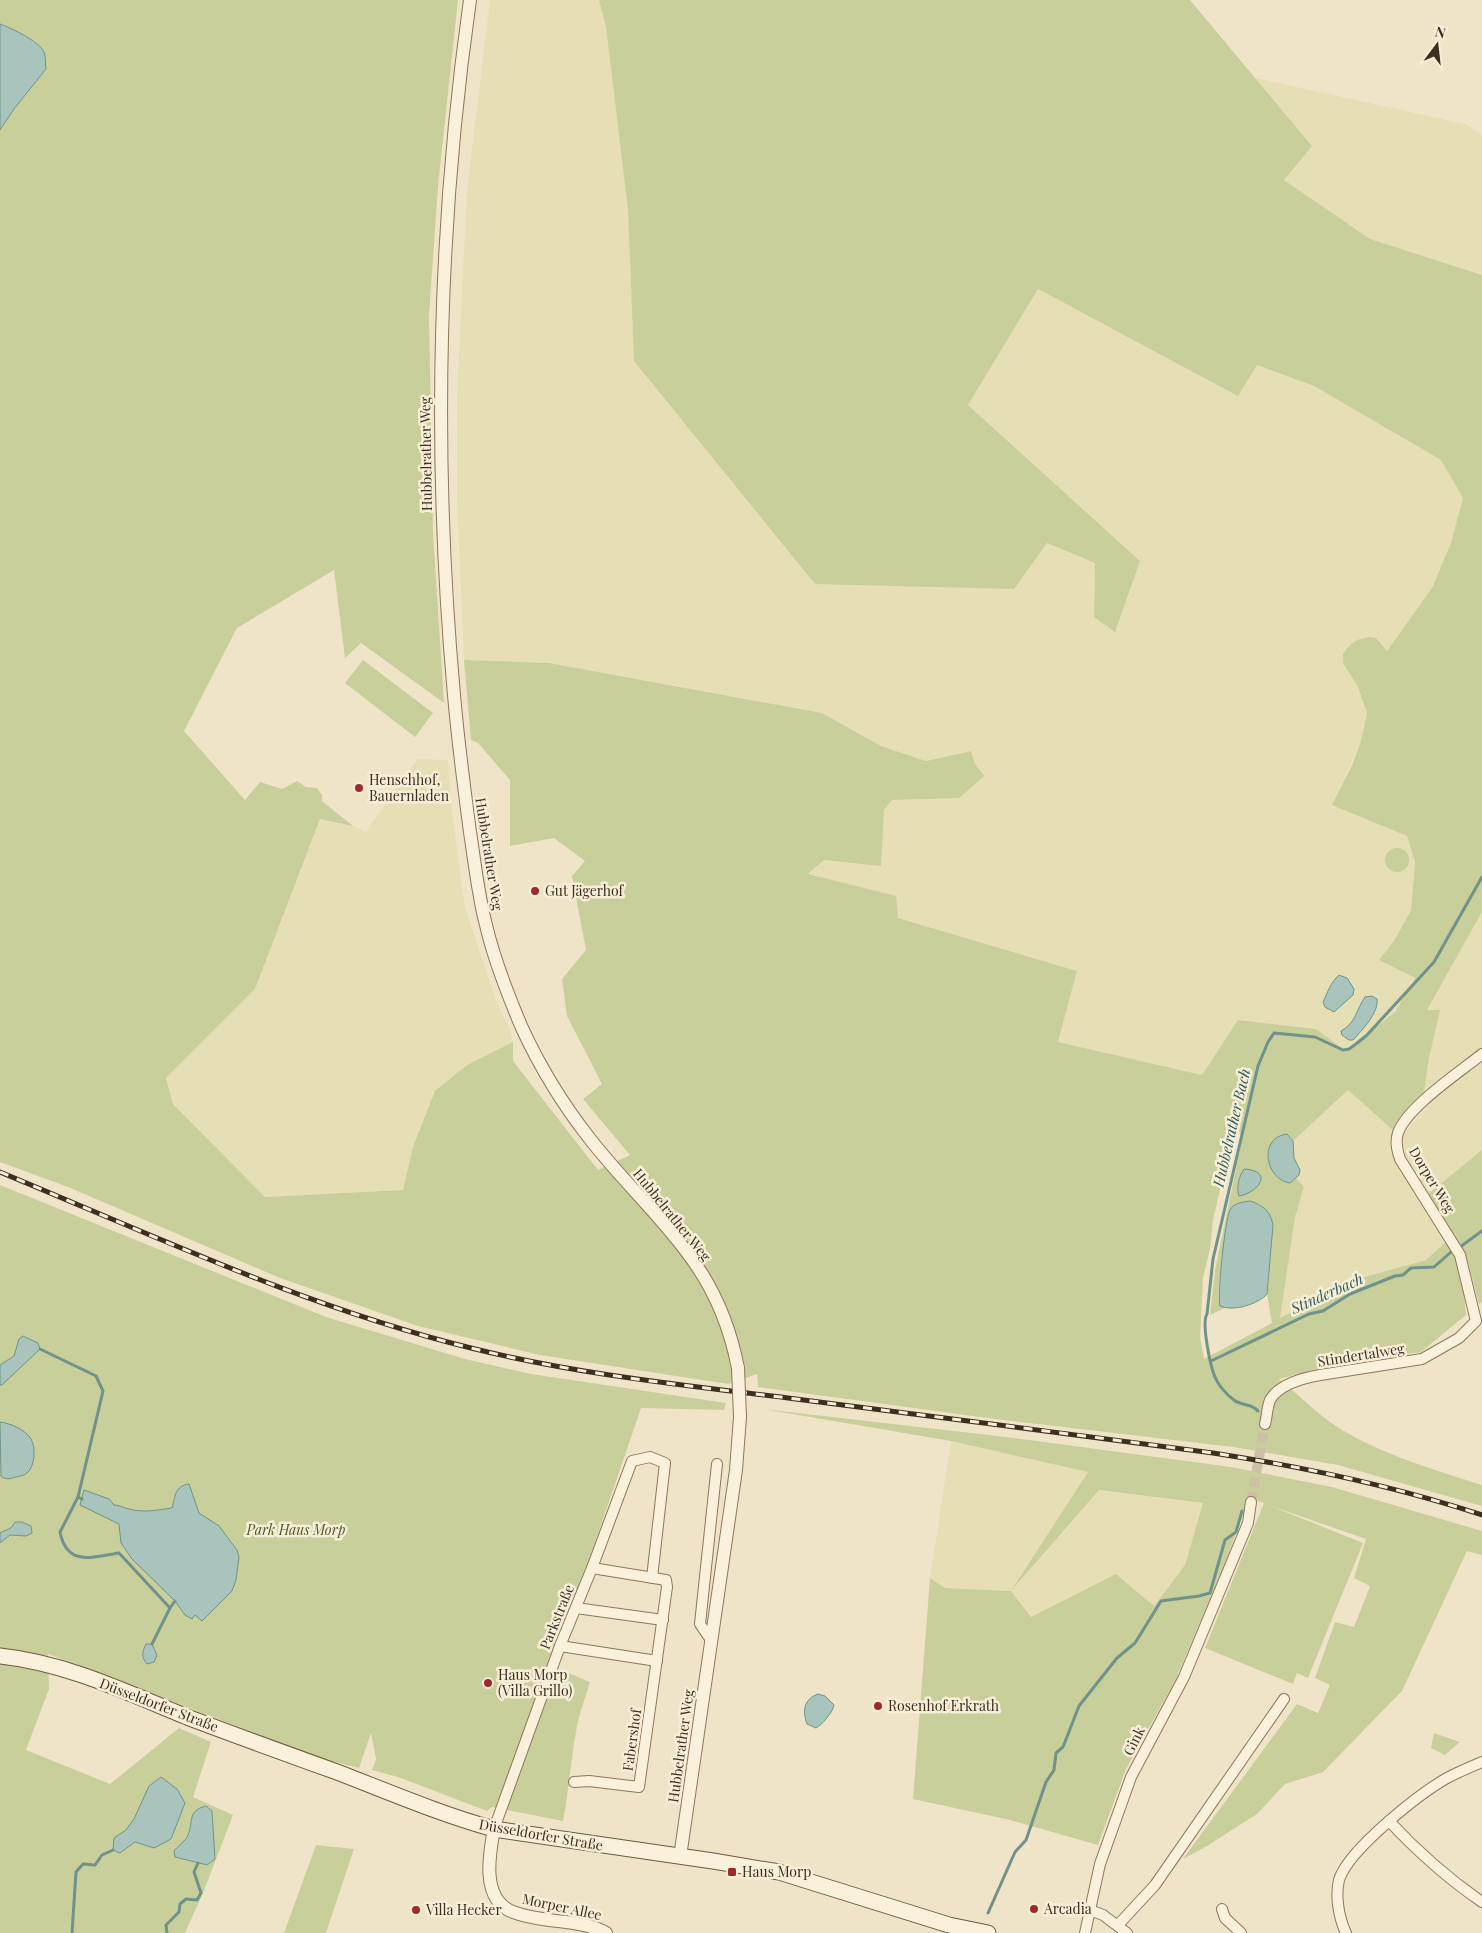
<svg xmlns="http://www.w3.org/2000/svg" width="1482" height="1933" font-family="'Playfair Display',serif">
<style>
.farmland{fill:#e6deb5}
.green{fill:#c9cf9b;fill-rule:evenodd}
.water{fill:#a9c4bc;stroke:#6f938a}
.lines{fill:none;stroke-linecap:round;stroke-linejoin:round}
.stream{stroke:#6f938a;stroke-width:3}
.minor-tunnel{stroke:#ccc0a6;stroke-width:10;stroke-dasharray:10 5;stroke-linecap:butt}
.minor-casing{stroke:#8d765c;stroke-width:12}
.tertiary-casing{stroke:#8d765c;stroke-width:14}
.secondary-casing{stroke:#6f573f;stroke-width:17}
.minor{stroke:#faf1dc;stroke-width:10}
.tertiary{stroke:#faf1dc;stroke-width:12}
.secondary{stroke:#faf1dc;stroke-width:15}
.rail-casing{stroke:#3d2e20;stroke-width:5}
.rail{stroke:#f7eed8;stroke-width:3;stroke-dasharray:9;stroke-linecap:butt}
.tertiary-bridge-casing{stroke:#8d765c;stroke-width:14;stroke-linecap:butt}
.tertiary-bridge{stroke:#faf1dc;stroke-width:12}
.poi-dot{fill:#9e2a2b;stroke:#f7eed8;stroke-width:2}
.labels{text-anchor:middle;stroke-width:5;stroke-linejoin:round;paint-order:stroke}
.street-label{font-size:14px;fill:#3d2e20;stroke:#f7eed8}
.poi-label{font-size:14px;fill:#3d2e20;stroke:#f7eed8;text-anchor:start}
.park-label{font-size:14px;font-style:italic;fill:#4d5a26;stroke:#f7eed8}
.water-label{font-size:15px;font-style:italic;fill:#2f5d5a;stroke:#f7eed8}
</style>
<rect width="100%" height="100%" fill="#f0e4c8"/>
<g class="farmland">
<polygon points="490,0 599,0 606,27 628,210 634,361 815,584 1047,543 1095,563 1094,617 1139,560 968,405 1038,289 1238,395 1257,364 1314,386 1441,460 1463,498 1451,543 1432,588 1387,651 1381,643 1343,663 1358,687 1367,713 1361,741 1333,805 1407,836 1415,862 1411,910 1394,941 1379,960 1415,978 1395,1012 1346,1051 1315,1029 1238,1020 1202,1075 1058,1042 1077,971 898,918 895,896 808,875 824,860 880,866 884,810 892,800 959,798 975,764 971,751 926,761 881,746 822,713 549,663 464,660 457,498 457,395 467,191"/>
<polygon points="1255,78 1465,124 1482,135 1482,275 1370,239 1284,180 1312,146"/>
<polygon points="418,759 448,760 452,812 465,908 497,1003 510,1030 513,1042 467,1065 413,1147 403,1190 265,1197 173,1104 166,1078 255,989 320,819 353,826 366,832 397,787"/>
<polygon points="1482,912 1482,1150 1428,1194 1408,1161 1403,1149 1403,1135 1428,1106 1423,1098 1429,1058 1439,1010 1427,1010"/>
<polygon points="1348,1090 1395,1132 1394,1152 1447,1241 1426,1260 1361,1278 1280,1318 1295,1217 1304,1187 1296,1178 1300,1170 1294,1158 1293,1141"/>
<polygon points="951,1441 1088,1472 1014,1587 1099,1490 1203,1503 1185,1565 1154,1606 1116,1574 1031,1617 1011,1591 945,1588 930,1578"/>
</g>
<g class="green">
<path d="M0,0H458L438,186L429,315L433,533L444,703L361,643L345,658L334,570L237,628L184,731L245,800L260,782L282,789L297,781L306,787L317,788L322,795V801L353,826L320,819L255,989L166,1078L173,1104L265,1197L403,1190L413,1147L435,1091L467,1065L513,1042V1061L598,1170L630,1155L583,1099L602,1084L567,1016L562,979L586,950L572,876L585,861L554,838L510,846V780L478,743L471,740L464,660L549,663L822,713L881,746L926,761L971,751L975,764L984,776L959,798L892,800L884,810L881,866L824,860L808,874L896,896L898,918L1077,971L1058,1042L1202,1075L1238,1020L1316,1029L1346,1051L1395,1012L1415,978L1379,960L1394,941L1411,910L1415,862L1407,836L1332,805L1352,765L1361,741L1367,713L1358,687L1343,663V654L1349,646L1357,640L1369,637L1376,638L1387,651L1432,588L1451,543L1463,498L1441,460L1314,386L1257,365L1238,396L1038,289L968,405L1140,561L1115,632L1094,617L1095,563L1047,543L1014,589L815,584L634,361L628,210L606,27L599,0H1190L1312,146L1284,180L1370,239L1482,275V912L1427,1010H1440L1429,1058L1423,1098L1395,1132L1348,1090L1293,1141L1291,1137L1290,1183L1296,1178L1304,1187L1295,1217L1280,1318L1361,1278L1426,1260L1447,1241C1460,1264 1464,1288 1466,1315L1421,1352L1339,1363L1279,1379C1298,1394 1318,1415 1339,1428C1381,1454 1435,1470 1482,1485V1506L1338,1465L1233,1447L995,1419L758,1387L757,1374L728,1384L540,1355L418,1326L280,1278L68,1187L0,1162V130L14,109L46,69C45,64 46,57 44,52C39,41 11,28 0,24ZM1236,1121L1242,1140L1215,1270L1210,1315L1225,1308L1220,1306C1215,1288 1226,1236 1229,1215L1251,1201C1264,1207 1270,1210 1273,1225L1267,1294L1272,1323L1204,1359L1200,1337L1203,1278L1210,1249L1213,1220Z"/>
<polygon points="363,660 433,713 415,737 345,683"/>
<circle cx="1397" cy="860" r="12"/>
<polygon points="1482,1150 1482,1302 1479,1304 1468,1262 1428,1194"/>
<path d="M0,1185L326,1317L465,1359L531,1374L726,1403L724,1410L641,1408L586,1569L522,1735L531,1738L559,1669L590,1682C586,1696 580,1711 577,1726C571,1758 569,1789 563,1821L492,1807L487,1811L398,1777L372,1770L376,1759L371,1733L359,1768L323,1759L48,1654L49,1689L26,1750L110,1784L179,1728L211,1742L193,1797L233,1815L203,1893L185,1933H0Z"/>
<path d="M763,1409L1006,1437L1231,1467L1332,1487L1482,1531V1555L1467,1551L1402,1691L1323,1772L1285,1784L1257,1814L1207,1846L1183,1859L1297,1704L1318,1713L1330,1685L1315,1678L1335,1622L1354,1627L1370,1586L1354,1578L1366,1539L1271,1506L1363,1543L1308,1678L1297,1673L1293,1684L1205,1648L1264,1503L1249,1498L1224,1566L1175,1681L1126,1769L1098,1845L1010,1820L913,1799L930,1578L945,1588L1011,1591L1088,1472L951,1441ZM1099,1490L1203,1503L1185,1565L1154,1606L1116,1574L1031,1617L1011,1591Z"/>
<polygon points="1434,1733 1460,1742 1445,1755 1431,1748"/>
<polygon points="316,1845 354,1849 326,1933 284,1933"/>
</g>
<g class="water">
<path d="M0,24C11,28 39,41 44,52C46,57 45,64 46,69L14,109L0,130Z"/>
<path d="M1339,975L1347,978L1354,989L1353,995L1334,1012L1325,1007L1323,1002C1328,992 1330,983 1339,975Z"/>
<path d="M1372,996L1377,999C1379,1013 1362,1030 1353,1040H1349L1342,1035L1341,1031C1356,1023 1356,1010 1365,997Z"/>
<path d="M1287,1134L1293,1141L1294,1158L1300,1170L1299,1175L1290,1183C1266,1180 1257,1138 1287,1134Z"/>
<path d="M1244,1169C1275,1171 1258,1193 1239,1196C1236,1188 1239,1176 1244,1169Z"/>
<path d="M1251,1201C1264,1207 1270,1210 1273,1225L1267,1294C1258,1304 1234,1312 1220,1306C1217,1295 1225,1220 1230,1210C1234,1202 1244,1202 1251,1201Z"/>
<polygon points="23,1336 38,1343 40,1349 2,1385 0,1385 0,1365 14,1356 19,1339"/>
<path d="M0,1422C10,1423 26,1430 31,1439C36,1447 35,1467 27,1473C24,1476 19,1476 16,1477C9,1479 6,1480 1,1476Z"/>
<path d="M189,1484L199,1513L219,1526L237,1550L239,1557L236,1580L232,1591L202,1621L195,1615L192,1619L185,1615L175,1601L132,1559L121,1543L119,1524L80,1505L84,1490L109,1499L114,1505C120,1505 123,1508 129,1509C143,1513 158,1510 172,1508C175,1496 175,1486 189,1484Z"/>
<polygon points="15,1522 22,1522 31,1526 32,1533 26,1536 10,1535 0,1543 0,1533 11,1528"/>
<path d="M146,1644H152L157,1655L154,1662L147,1664C141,1657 142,1652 146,1644Z"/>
<path d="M818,1694L825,1696L834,1705C833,1712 822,1725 816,1728L807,1724C802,1711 804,1699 818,1694Z"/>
<polygon points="161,1777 177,1789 185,1803 171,1839 154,1848 135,1842 120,1853 113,1850 114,1838 126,1830 134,1819 149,1786"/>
<path d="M206,1806L212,1811L215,1859L207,1865L175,1857L174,1851C177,1847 182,1843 186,1839C195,1825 185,1811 206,1806Z"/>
</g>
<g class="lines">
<g class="stream">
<polyline points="1460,1247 1482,1231"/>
<polyline points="40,1349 96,1376 103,1391 78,1497 82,1499"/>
<polyline points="1211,1361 1309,1314 1323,1311 1350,1294 1395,1276 1403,1275 1411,1268 1434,1267 1451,1252"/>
<path d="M1258,1411C1252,1403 1241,1406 1234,1400C1228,1396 1219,1386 1216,1379C1211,1370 1201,1323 1207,1314L1213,1259L1258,1066L1268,1042L1274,1033L1315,1037L1343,1050L1349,1049L1356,1044L1367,1035L1434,962L1482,877"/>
<path d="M78,1497L60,1532C67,1567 92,1557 119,1553L170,1608L152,1644"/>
<polyline points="170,1608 175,1601"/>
<polyline points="988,1913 1015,1852 1026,1840 1046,1782 1054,1770 1056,1753 1063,1747 1079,1706 1117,1658 1135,1643 1161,1601 1199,1596 1210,1593 1225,1540 1236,1532 1242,1511"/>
<polyline points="72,1933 76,1872 83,1864 95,1865 102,1855 113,1850"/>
<polyline points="167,1933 166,1925 179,1912 180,1904 186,1899 197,1900 201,1893 194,1872 198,1863"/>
</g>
<polyline class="minor-tunnel" points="1251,1502 1265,1424"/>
<g class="minor-casing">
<g id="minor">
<path d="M1265,1424C1267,1417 1267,1407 1270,1400C1279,1384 1303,1378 1320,1375L1422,1359L1459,1338L1476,1321L1460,1255L1400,1159C1397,1150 1395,1142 1398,1133C1407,1107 1460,1072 1482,1054"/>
<polyline points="576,1608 663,1620"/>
<polyline points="711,1640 700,1624 717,1464"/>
<polyline points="560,1646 657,1661"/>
<polyline points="574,1782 589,1781 639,1787 667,1587 666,1580 592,1568"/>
<path d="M1389,1821C1418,1852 1447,1878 1482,1902"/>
<polyline points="494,1829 560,1646 592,1568 632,1461 650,1457 665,1463 652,1578"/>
<polyline points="1222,1909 1225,1918 1241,1933"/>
<polyline points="1090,1910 1103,1915 1127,1933"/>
<polyline points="1118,1925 1155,1885 1284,1699"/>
<polyline points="1085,1933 1100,1864 1131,1777 1184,1677 1248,1523 1251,1502"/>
<path d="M1346,1933C1339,1918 1335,1897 1339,1880C1348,1850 1419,1794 1447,1778C1458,1772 1470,1767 1482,1762"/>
</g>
</g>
<g class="tertiary-casing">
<g id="tertiary">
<path d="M470,0C437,231 433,463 454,695C458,741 464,787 470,832C475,864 478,895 486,925C494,960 508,995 522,1028C540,1067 564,1106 590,1139C621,1179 659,1214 689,1255C714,1288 730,1327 738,1368"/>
<path d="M494,1829C489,1855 481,1900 513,1912C529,1918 548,1920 566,1922C579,1924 595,1926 606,1933"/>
<polyline points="680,1857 736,1470 740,1417"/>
</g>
</g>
<g class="secondary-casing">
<path id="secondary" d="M0,1656C66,1663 126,1692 187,1717C237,1736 287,1754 337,1772C389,1792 440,1814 494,1829L713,1861L779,1872L949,1925L988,1933"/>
</g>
<use href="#minor" class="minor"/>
<use href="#tertiary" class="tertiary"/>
<use href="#secondary" class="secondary"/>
<g class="rail-casing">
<path id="rail" d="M0,1172C155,1236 308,1308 471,1348C575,1374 682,1385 788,1398C930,1416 1071,1434 1213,1453C1304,1467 1394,1486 1482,1515"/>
</g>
<use href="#rail" class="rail"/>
<g class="tertiary-bridge-casing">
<polyline id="tertiary-bridge" points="738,1368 740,1417"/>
</g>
<use href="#tertiary-bridge" class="tertiary-bridge"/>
</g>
<g class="poi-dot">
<circle cx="359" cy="788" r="5"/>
<circle cx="535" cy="891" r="5"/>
<circle cx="488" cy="1683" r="5"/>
<circle cx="878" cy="1706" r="5"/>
<rect x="727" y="1867" width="10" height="10" rx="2.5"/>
<circle cx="1034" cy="1909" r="5"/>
<circle cx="416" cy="1910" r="5"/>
</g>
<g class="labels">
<g class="street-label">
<text transform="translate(426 454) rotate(-91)" y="5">Hubbelrather Weg</text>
<text transform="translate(489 854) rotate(81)" y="5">Hubbelrather Weg</text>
<text transform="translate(1432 1180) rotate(59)" y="5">Dorper Weg</text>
<text transform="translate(672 1215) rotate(51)" y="5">Hubbelrather Weg</text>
<text transform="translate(1361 1355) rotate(-9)" y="5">Stindertalweg</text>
<text transform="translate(557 1617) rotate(-68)" y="5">Parkstraße</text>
<text transform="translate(159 1705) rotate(21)" y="5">Düsseldorfer Straße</text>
<text transform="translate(632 1740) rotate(-82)" y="5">Fabershof</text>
<text transform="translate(1134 1741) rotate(-63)" y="5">Gink</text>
<text transform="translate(681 1746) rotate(-82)" y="5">Hubbelrather Weg</text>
<text transform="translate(541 1835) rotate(10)" y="5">Düsseldorfer Straße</text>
<text transform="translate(562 1907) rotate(12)" y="5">Morper Allee</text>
</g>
<g class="poi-label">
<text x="369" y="785">Henschhof,<tspan x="369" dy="16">Bauernladen</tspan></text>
<text x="545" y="896">Gut Jägerhof</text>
<text x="498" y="1680">Haus Morp<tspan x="498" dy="16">(Villa Grillo)</tspan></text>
<text x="888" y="1711">Rosenhof Erkrath</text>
<text x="742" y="1877">Haus Morp</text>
<text x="1044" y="1914">Arcadia</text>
<text x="426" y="1915">Villa Hecker</text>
</g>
<g class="park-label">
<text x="296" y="1535">Park Haus Morp</text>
</g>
<g class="water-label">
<text transform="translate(1232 1128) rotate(-77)" y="5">Hubbelrather Bach</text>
<text transform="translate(1327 1294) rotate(-24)" y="5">Stinderbach</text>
</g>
</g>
<g transform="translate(1437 45) rotate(15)" stroke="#f7eed8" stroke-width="4" paint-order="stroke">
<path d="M0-4L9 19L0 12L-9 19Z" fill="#3d2e20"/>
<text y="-8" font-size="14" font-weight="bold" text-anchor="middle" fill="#3d2e20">N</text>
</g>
</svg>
